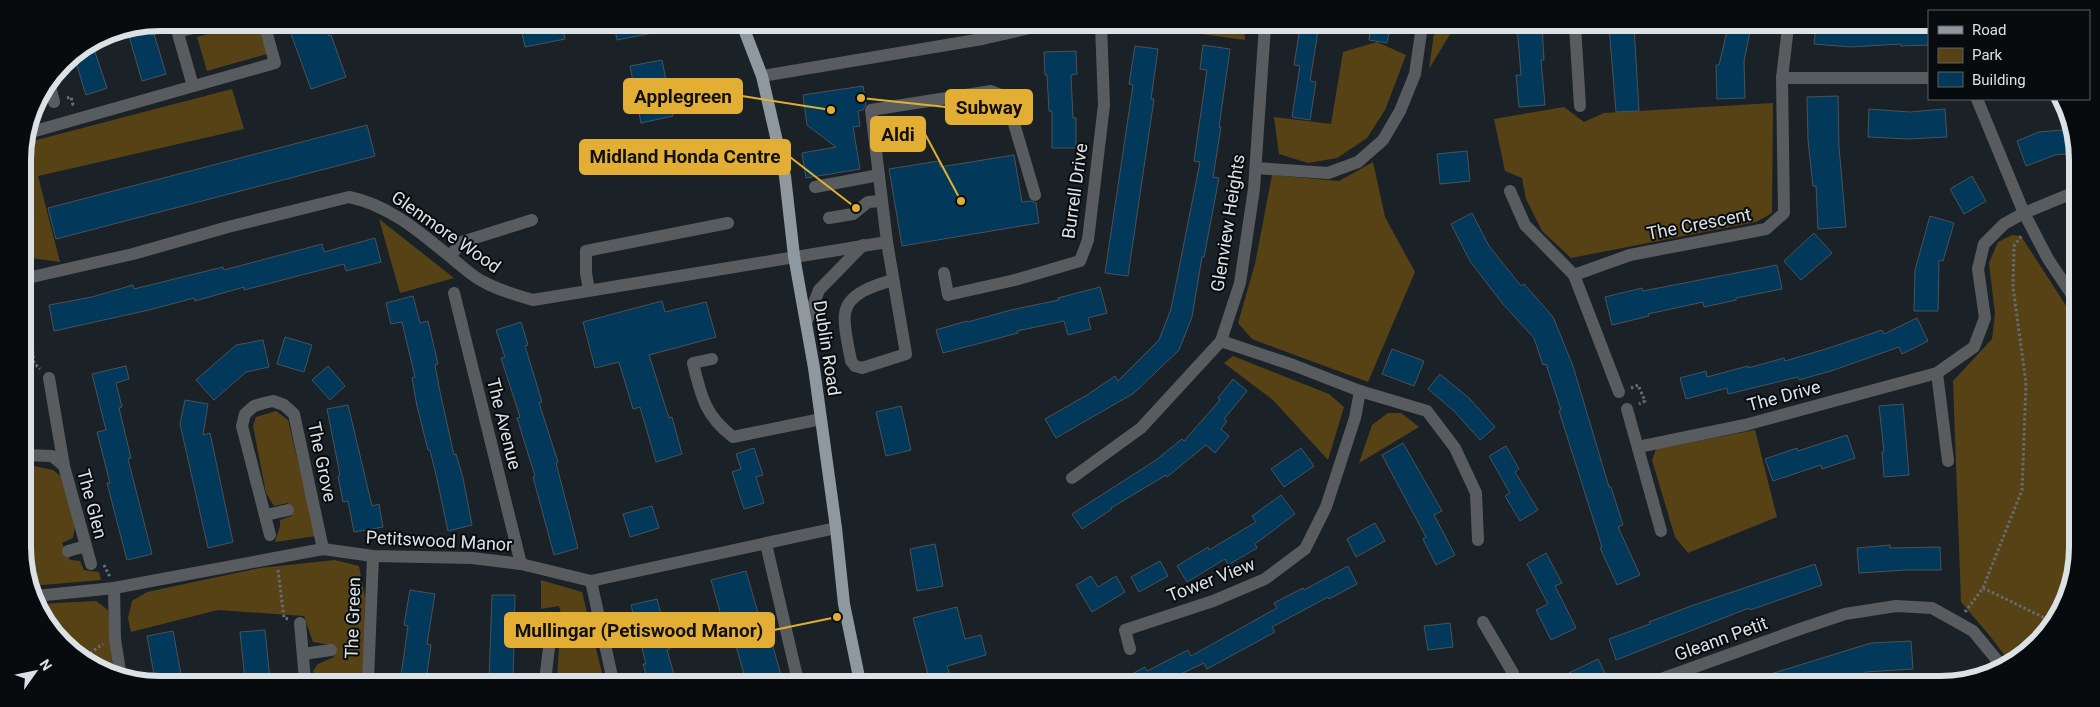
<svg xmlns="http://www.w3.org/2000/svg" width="2100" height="707" font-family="Roboto,sans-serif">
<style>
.green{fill:#564215}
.building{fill:#023859;stroke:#4a5259}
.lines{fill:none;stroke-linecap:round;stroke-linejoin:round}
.path{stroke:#666c72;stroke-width:3;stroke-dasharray:2.5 2.5;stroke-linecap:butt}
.minor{stroke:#595c5f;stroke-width:12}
.major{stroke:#90989f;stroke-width:12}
.labels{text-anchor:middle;stroke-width:4;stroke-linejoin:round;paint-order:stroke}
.street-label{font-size:18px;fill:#dce1e5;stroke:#080b0d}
.rim{fill:none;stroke:#dce1e5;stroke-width:6}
.leader{fill:none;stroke:#e2af34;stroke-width:2}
.callout-dot{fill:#e2af34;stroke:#080b0d;stroke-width:2}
.callout{fill:#e2af34;stroke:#e2af34;stroke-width:2}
.callout-label{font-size:19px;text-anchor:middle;font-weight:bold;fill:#111}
</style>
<rect width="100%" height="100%" fill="#1a2228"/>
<g class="green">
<polygon points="247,23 258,23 267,54 207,71 197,37"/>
<polygon points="1126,25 1244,25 1245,40 1136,25 1125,28"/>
<polygon points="1435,26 1455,26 1429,69"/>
<polygon points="1377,42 1406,55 1385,110 1367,138 1337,158 1308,163 1279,154 1274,117 1331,124 1343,52"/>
<polygon points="232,89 244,129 38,176 60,262 23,257 23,151 25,143"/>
<polygon points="1773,103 1772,213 1756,222 1571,258 1542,231 1526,199 1522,178 1505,171 1494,119 1564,107 1584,122 1604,113"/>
<polygon points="1373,162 1385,217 1415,272 1368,382 1252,339 1238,323 1255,264 1272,175 1339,181"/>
<polygon points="379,219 454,278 400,293"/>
<polygon points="2012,235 2021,236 2074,318 2073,583 2054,623 2024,656 2009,661 1990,636 1961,602 1953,381 1992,339 1995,314 1989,263 1998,242"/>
<polygon points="1233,356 1329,394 1344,407 1328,460 1273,400 1224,363"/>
<polygon points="276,411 288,420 316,536 275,542 280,526 280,520 292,516 288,503 274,506 266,493 253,426 256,417"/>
<polygon points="1388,413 1401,413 1419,427 1359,463 1372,425"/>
<polygon points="1755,430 1777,517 1688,553 1675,537 1652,460 1656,449"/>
<polygon points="24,464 53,470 62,477 75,527 73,538 62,543 70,560 80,561 84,570 99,572 101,580 31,586 25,573"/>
<polygon points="335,560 359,566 365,598 363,680 314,680 313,671 318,664 334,657 331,645 313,642 304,616 218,610 131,632 128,618 132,601 147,592 260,568"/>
<polygon points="541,580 582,592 604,681 557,681 559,646 572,637 573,622 563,620 559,606 541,609"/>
<polygon points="96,601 108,610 113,673 57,638 40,604"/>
</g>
<g class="building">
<polygon points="287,23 325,23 329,36 331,35 346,77 311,89"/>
<polygon points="520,23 562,24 565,39 525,47"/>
<polygon points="151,24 166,74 142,81 127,29"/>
<polygon points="614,24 668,24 668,30 617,40"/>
<polygon points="1371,26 1390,26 1387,43 1369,40"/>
<polygon points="1517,26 1542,26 1544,60 1541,60 1545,105 1519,107 1516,75 1521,75"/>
<polygon points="1609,26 1634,26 1639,111 1616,112"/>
<polygon points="1728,27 1751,27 1744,61 1745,98 1717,99 1716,65 1719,65"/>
<polygon points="1816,27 1928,27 1929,45 1901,46 1901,44 1850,47 1814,44"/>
<polygon points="1300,28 1318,31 1310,81 1316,82 1310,120 1292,117 1300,66 1294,65"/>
<polygon points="92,43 107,88 86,95 74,56"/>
<polygon points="1203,45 1230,49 1219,127 1221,127 1213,177 1219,178 1204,257 1202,257 1192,317 1179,350 1134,393 1056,438 1045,419 1087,395 1115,376 1118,381 1159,340 1171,309 1200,162 1194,161 1207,70 1200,69"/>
<polygon points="1135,46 1158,49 1151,99 1154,99 1128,276 1105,273 1133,85 1129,84"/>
<polygon points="1076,51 1077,74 1071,75 1073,118 1076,118 1076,148 1052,148 1052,111 1049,111 1047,75 1045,75 1044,52"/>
<polygon points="662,60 673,116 641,123 630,66"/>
<polygon points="863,86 866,104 863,110 858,111 860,126 853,127 860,169 806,178 802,153 836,147 807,125 803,95"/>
<polygon points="1838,96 1839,147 1846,227 1818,229 1816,186 1813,186 1808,140 1807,97"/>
<polygon points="1869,109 1910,112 1945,109 1947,137 1908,139 1868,137"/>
<polygon points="367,125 375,156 56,239 48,208"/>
<polygon points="2073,129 2075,134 2075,153 2055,155 2026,166 2017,141 2039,132"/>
<polygon points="1467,151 1470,181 1440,184 1437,154"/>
<polygon points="1014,155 1022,202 1030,201 1036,203 1039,223 902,246 889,169 939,161 940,167"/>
<polygon points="1972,176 1986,201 1964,214 1950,189"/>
<polygon points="1472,213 1489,246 1521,286 1524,284 1553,317 1573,366 1609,487 1611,487 1623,525 1618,527 1640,575 1617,585 1600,548 1602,547 1559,411 1561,410 1546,364 1543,365 1534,338 1502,303 1470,261 1451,224"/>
<polygon points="1930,216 1954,223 1943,261 1939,260 1938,311 1914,311 1915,270"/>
<polygon points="1814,233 1832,253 1801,280 1784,261"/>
<polygon points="375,238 381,262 346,271 344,264 244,290 244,287 195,301 194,298 149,310 54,331 49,305 92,297 133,285 134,289 223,267 224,270 322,244 324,252"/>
<polygon points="1777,265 1782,289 1736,298 1736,300 1704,307 1703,302 1648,314 1649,316 1612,325 1605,297 1642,288 1643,291"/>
<polygon points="1100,287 1107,313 1088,318 1091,329 1068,335 1064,321 1017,331 1018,333 943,353 936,330 967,321 968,322 1011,310 1059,300 1058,298"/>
<polygon points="413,296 420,323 428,321 438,364 435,365 440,392 454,455 456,454 463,478 472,525 448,531 437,479 430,450 428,450 417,406 412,378 415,377 402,322 391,324 386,303"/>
<polygon points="662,301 665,312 706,302 716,337 649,355 669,418 672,417 682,454 656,462 640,407 633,409 619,362 595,368 583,322"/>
<polygon points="1917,318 1928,341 1902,354 1899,347 1834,370 1799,380 1798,377 1728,394 1727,388 1686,399 1680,378 1706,371 1707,377 1748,366 1748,368 1784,358 1785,361 1829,348 1882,330 1884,334"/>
<polygon points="521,322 528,345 525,346 542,402 539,403 558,462 556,463 578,548 554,555 533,477 535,476 517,418 520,417 501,358 505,357 496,330"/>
<polygon points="285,337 312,345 304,372 277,364"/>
<polygon points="263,340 269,367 246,372 214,400 196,380 236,345"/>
<polygon points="1392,349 1424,361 1414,386 1382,374"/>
<polygon points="126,366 129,379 116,383 122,407 119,408 131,458 128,459 152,554 127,560 107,483 110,483 97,432 106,430 92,374"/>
<polygon points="328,366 345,386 330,400 312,380"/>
<polygon points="1440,374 1470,399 1495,427 1480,440 1454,411 1428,389"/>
<polygon points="1233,379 1247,391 1224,419 1227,421 1221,429 1229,436 1215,453 1206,445 1167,477 1166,475 1111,508 1112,509 1082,529 1072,514 1156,460 1182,439 1184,441 1220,400 1218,398"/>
<polygon points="185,400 208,404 203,435 210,433 233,542 208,548 180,424"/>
<polygon points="1903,404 1909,475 1884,477 1882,452 1884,452 1879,406"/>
<polygon points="348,405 372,506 379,504 383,527 354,532 348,501 343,502 338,476 340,475 327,409"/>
<polygon points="901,406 911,450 886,456 876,412"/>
<polygon points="1847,435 1855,458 1822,469 1821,465 1773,481 1765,459 1797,448 1798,451"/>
<polygon points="1403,443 1442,511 1434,515 1455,555 1436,565 1423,539 1426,537 1382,455"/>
<polygon points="1506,446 1519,469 1515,472 1538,510 1520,521 1505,496 1510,493 1489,456"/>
<polygon points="754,448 763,475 756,477 764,503 744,509 732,472 741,469 736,454"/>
<polygon points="1301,448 1314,466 1284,487 1271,469"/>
<polygon points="1281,495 1295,514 1255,544 1257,548 1228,565 1225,559 1187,582 1177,566 1208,547 1209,550 1256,522 1252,516"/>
<polygon points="652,506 659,528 630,537 623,514"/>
<polygon points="1375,523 1385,541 1356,557 1347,539"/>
<polygon points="935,544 943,586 917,591 910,549"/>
<polygon points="1890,545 1890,548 1940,547 1941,570 1906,570 1859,573 1857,548"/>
<polygon points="1546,553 1562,583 1555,586 1576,628 1551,640 1536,610 1548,604 1527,564"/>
<polygon points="1160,561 1168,576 1139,592 1131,577"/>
<polygon points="1815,564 1822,585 1750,610 1749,608 1616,660 1609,639 1650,624 1649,622 1691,606"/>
<polygon points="1348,566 1357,584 1329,599 1328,597 1272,627 1275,632 1207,669 1204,663 1164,682 1117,682 1145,667 1147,671 1188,650 1191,656 1277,608 1274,603 1303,588 1304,590"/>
<polygon points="746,571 762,627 767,626 781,675 780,675 781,681 746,681 731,628 725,629 711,580"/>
<polygon points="1091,576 1098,587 1116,576 1125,592 1092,612 1076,585"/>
<polygon points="410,590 435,594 427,644 431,645 426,680 401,676 408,626 404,625"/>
<polygon points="492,595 515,595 513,681 489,681"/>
<polygon points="657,599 670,649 667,650 675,678 664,681 648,681 643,664 646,664 631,605"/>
<polygon points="957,607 965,639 981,635 986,655 947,666 952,682 930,682 913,618"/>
<polygon points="1450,623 1453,647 1428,650 1424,626"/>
<polygon points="265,630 270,680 245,680 240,632"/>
<polygon points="173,631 182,680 155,680 147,636"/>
<polygon points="1911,641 1913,669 1865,672 1866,676 1841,684 1748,684 1748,681 1871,643"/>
<polygon points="1598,659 1610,683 1574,683 1569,673"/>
</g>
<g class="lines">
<g class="path">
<polyline points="67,98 71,97 73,105 75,105"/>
<polyline points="26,291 34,363 40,369"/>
<polyline points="1631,388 1638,385 1645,401 1639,404"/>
<polyline points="104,565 110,577"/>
<polyline points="278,570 284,618 289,619"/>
<polyline points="1983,588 2022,490 2026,383 2013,287 2014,246 2022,235"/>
<polyline points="1965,612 1983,588 2055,623"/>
<polyline points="86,656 103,644"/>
</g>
<g class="minor">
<polyline points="175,23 193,86"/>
<polyline points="976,25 982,39"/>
<polyline points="1575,26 1580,106"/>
<polyline points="178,32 210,23"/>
<polyline points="762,76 982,39 1043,25"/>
<polyline points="1782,78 1929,78"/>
<polyline points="49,82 54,102"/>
<polyline points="1977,99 2024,213 2048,259 2074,298"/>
<polyline points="28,133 275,63 264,23"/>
<polyline points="1256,168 1328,173 1358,162 1383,140 1400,111 1415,74 1422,26"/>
<polyline points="815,187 879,175"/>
<polyline points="1510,191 1525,225 1574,275 1630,255 1766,229 1784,213 1782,78 1788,27"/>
<polyline points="829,218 853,214 868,202 882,201"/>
<path d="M887,242L906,354L862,368L855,366L851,361C849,348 843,327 845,314C847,293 876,285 893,280"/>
<polyline points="450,256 462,242 532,220"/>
<polyline points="944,273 948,295 1015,280 1080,261 1088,240 1104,105 1101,25"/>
<polyline points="1574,275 1619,392"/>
<path d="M23,279L133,254L228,227L349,197C390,205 422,234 454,260C463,267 472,276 482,281C498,290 515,295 533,300L887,242L871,110L991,91L1001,95L1008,103L1035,195"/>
<polyline points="589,290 586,273 586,251 728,223"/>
<polyline points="454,293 521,564"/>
<polyline points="806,323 819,290 863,245"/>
<polyline points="1221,341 1293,365 1360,391 1427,411 1455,448 1476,493 1478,540"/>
<path d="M712,359L693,363C701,396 705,416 733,437L821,419"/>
<polyline points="1937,373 1948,461"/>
<polyline points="49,378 64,466 91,564"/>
<polyline points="1627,409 1661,531"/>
<polyline points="1638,447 1745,425 1937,373 1974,347 1985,318 1978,269 1984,244 2004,224 2024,213 2075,192"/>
<polyline points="24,455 52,456 64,466"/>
<polyline points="1072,478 1141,428 1221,341 1240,283 1254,189 1265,25"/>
<polyline points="266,515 288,510"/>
<polyline points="270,535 242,426 245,414 254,406 264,403 273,401 284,405 294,414 323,549"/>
<polyline points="766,544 798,681"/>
<polyline points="68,551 86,546"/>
<polyline points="591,581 613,681"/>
<polyline points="114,588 115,639 121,678"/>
<polyline points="36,596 114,588 323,549 373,556 472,558 521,564 591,581 836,528"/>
<polyline points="1483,622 1513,673 1514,683"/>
<polyline points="300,623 305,680"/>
<polyline points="1130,649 1125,630 1213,601 1265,579 1305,549 1326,507 1355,418 1360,391"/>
<polyline points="303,654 331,650"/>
<polyline points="368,680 373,556"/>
<polyline points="545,681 551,631"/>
<polyline points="1650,683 1803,628 1845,614 1896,606 1932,608 1973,631 2001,665"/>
</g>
<polyline class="major" points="742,24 762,76 785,176 794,256 814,368 836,528 844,604 860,682"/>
</g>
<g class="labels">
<g class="street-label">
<text transform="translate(1075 191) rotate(-82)" y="6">Burrell Drive</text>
<text transform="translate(1228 223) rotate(-81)" y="6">Glenview Heights</text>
<text transform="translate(1699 224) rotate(-11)" y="6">The Crescent</text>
<text transform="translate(446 232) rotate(35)" y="6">Glenmore Wood</text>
<text transform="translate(827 348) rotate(81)" y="6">Dublin Road</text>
<text transform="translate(1784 396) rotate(-15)" y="6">The Drive</text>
<text transform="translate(504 424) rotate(76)" y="6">The Avenue</text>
<text transform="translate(322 462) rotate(78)" y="6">The Grove</text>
<text transform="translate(92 504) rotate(75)" y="6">The Glen</text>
<text transform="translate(439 541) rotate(3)" y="6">Petitswood Manor</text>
<text transform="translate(1211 580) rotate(-21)" y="6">Tower View</text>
<text transform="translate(353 618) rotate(-88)" y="6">The Green</text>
<text transform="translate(1721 639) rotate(-20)" y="6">Gleann Petit</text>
</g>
</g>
<path d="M0 0H2100V707H0ZM160 31H1940A129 129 0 0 1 2069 160V547A129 129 0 0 1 1940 676H160A129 129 0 0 1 31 547V160A129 129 0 0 1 160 31Z" fill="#080b0d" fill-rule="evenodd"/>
<path class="rim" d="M160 31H1940A129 129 0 0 1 2069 160V547A129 129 0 0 1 1940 676H160A129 129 0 0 1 31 547V160A129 129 0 0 1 160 31Z"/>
<path class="leader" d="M831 110L742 96M861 98L946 107M961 201L925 134M856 208L790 157M837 617L774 630"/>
<g class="callout-dot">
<circle cx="831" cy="110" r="5"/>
<circle cx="861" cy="98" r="5"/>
<circle cx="961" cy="201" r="5"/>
<circle cx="856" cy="208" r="5"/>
<circle cx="837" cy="617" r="5"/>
</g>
<g class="callout">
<rect x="624" y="79" width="118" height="34" rx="5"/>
<rect x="946" y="90" width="86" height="34" rx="5"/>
<rect x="871" y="117" width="54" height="34" rx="5"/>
<rect x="580" y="140" width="210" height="34" rx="5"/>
<rect x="505" y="613" width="269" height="34" rx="5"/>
</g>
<g class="callout-label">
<text x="683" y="103">Applegreen</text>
<text x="989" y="114">Subway</text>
<text x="898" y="141">Aldi</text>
<text x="685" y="163">Midland Honda Centre</text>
<text x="639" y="637">Mullingar (Petiswood Manor)</text>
</g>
<rect x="1928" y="10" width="162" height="90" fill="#080b0d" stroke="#5d6163"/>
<rect x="1938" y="26" width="25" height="8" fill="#90989f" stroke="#5d6163"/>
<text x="1972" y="35" font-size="15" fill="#dce1e5">Road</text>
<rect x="1938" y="48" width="25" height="15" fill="#564215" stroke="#5d6163"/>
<text x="1972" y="60" font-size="15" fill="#dce1e5">Park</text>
<rect x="1938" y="72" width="25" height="15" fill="#023859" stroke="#5d6163"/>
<text x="1972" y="85" font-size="15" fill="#dce1e5">Building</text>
<g transform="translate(35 672) rotate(57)" stroke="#080b0d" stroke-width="4" paint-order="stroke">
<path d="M0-4L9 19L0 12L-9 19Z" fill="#dce1e5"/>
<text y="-8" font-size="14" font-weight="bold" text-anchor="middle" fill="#dce1e5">N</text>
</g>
</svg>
